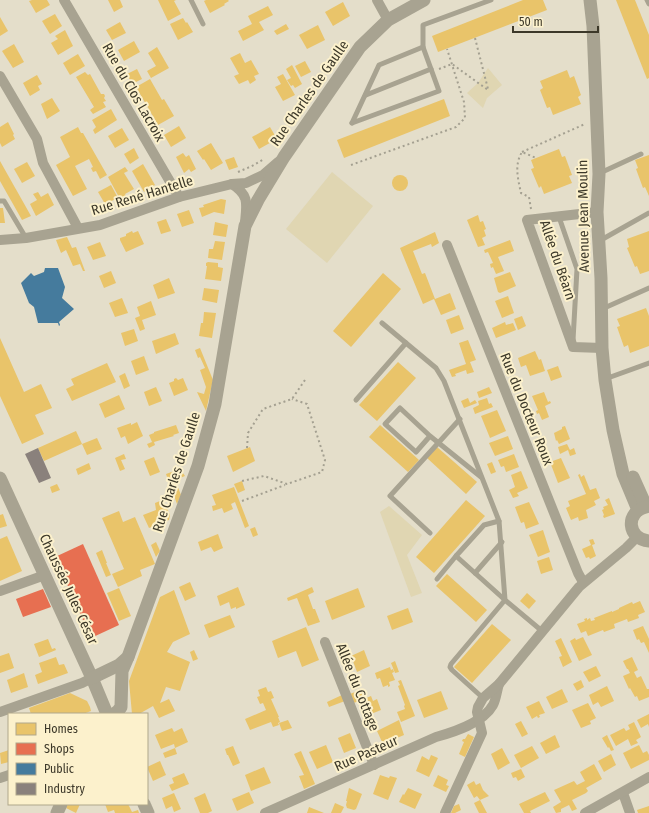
<svg xmlns="http://www.w3.org/2000/svg" width="649" height="813" font-family="'Fira Sans Condensed',sans-serif">
<style>
.green{fill:#e0d6b2}
.homes{fill:#e9c46a}
.shops{fill:#e76f51}
.public{fill:#457b9d}
.industry{fill:#8a817c}
.lines{fill:none;stroke-linecap:round;stroke-linejoin:round}
.path{stroke:#a4a091;stroke-width:2;stroke-dasharray:2 3;stroke-linecap:butt}
.service{stroke:#a8a391;stroke-width:5}
.minor{stroke:#a8a391;stroke-width:10}
.tertiary{stroke:#a8a391;stroke-width:13}
.labels{text-anchor:middle;stroke-width:4;stroke-linejoin:round;paint-order:stroke}
.street-label{font-size:14px;fill:#3c3829;stroke:#fcf1cc}
</style>
<rect width="100%" height="100%" fill="#e4deca"/>
<g class="green">
<polygon points="488,68 502,85 487,98 483,108 467,93 478,83"/>
<polygon points="332,172 373,206 327,263 286,229"/>
<polygon points="389,506 422,535 407,555 422,593 411,597 380,512"/>
</g>
<g class="homes">
<polygon points="32,0 47,0 50,5 36,13 29,1"/>
<polygon points="108,0 120,0 123,7 114,12"/>
<polygon points="158,0 176,0 174,1 181,14 168,21"/>
<polygon points="206,0 228,0 229,1 224,4 225,5 210,13 204,1"/>
<polygon points="523,0 543,0 547,10 438,52 432,36"/>
<polygon points="616,0 635,0 649,35 649,78 647,79"/>
<polygon points="343,2 350,16 333,26 325,12"/>
<polygon points="268,6 273,15 259,22 264,30 243,41 238,31 252,24 248,16"/>
<polygon points="55,14 62,26 50,34 42,21"/>
<polygon points="0,17 8,31 0,36"/>
<polygon points="183,18 186,23 187,22 193,32 178,40 170,24"/>
<polygon points="120,22 126,33 112,40 106,30"/>
<polygon points="286,24 289,29 277,35 274,31"/>
<polygon points="318,25 325,40 307,49 299,35"/>
<polygon points="65,30 73,46 58,55 51,43 58,39 55,36"/>
<polygon points="134,41 140,52 124,61 118,50"/>
<polygon points="14,44 24,62 13,68 2,51"/>
<polygon points="157,47 169,68 151,78 147,71 156,66 148,53"/>
<polygon points="240,53 245,63 251,60 259,74 254,76 256,80 250,84 248,80 239,84 234,76 239,74 230,58"/>
<polygon points="78,54 85,66 70,75 63,63"/>
<polygon points="305,61 311,72 301,77 295,66"/>
<polygon points="292,65 302,84 295,88 293,85 291,86 287,80 291,78 286,69"/>
<polygon points="137,69 142,79 132,84 127,74"/>
<polygon points="567,70 570,78 574,76 581,95 578,97 581,104 553,115 550,107 547,108 540,90 543,88 540,81"/>
<polygon points="85,72 88,75 90,74 101,94 104,94 105,96 104,98 106,101 103,102 106,107 93,114 90,110 94,107 76,77"/>
<polygon points="283,74 295,95 283,101 275,87 281,84 277,77"/>
<polygon points="37,75 42,84 38,86 40,90 30,96 23,83"/>
<polygon points="150,79 162,100 164,99 174,116 158,125 136,87"/>
<polygon points="52,98 60,111 47,119 41,104"/>
<polygon points="444,99 450,116 344,158 337,140"/>
<polygon points="111,109 117,120 95,134 93,130 96,127 92,120"/>
<polygon points="8,122 14,134 13,135 15,139 2,147 0,143 0,127"/>
<polygon points="179,126 186,138 171,147 164,135"/>
<polygon points="78,127 81,133 83,133 107,175 100,179 96,171 93,172 91,168 93,167 89,159 75,166 87,189 73,196 56,165 70,157 60,137"/>
<polygon points="270,127 277,139 259,149 252,137"/>
<polygon points="122,128 129,140 115,148 108,136"/>
<polygon points="211,143 223,163 211,170 204,159 203,160 197,151"/>
<polygon points="134,148 139,158 130,164 124,154"/>
<polygon points="559,149 562,157 565,156 572,175 569,176 572,183 544,194 541,186 539,188 531,169 534,168 531,160"/>
<polygon points="183,153 186,157 189,155 196,169 191,172 189,169 184,173 176,157"/>
<polygon points="649,155 649,196 645,187 643,188 636,169 638,168 635,160"/>
<polygon points="234,157 238,167 229,170 225,160"/>
<polygon points="0,161 31,216 22,220 0,181"/>
<polygon points="27,162 35,176 22,183 14,169"/>
<polygon points="143,164 155,185 144,192 132,171"/>
<polygon points="125,167 128,171 124,173 134,189 125,194 126,196 120,199 108,177"/>
<circle cx="400" cy="183" r="8"/>
<polygon points="111,185 118,198 105,204 98,192"/>
<polygon points="38,192 41,197 48,193 54,205 36,216 30,204 37,200 33,194"/>
<polygon points="221,199 226,200 224,214 214,212 202,217 199,208 204,207 203,205"/>
<polygon points="0,208 3,208 5,223 0,223"/>
<polygon points="189,210 194,223 182,227 177,214"/>
<polygon points="478,215 480,222 483,221 486,229 484,230 486,236 482,238 485,245 478,247 467,220"/>
<polygon points="166,219 171,231 161,234 157,222"/>
<polygon points="215,222 228,225 226,237 213,235"/>
<polygon points="132,231 133,233 138,231 144,244 126,252 120,240 120,238 126,236 126,234"/>
<polygon points="649,231 649,271 640,274 637,266 635,267 627,248 629,247 627,239"/>
<polygon points="435,232 439,243 432,247 431,244 413,251 422,274 425,273 435,299 450,293 456,309 441,315 434,299 423,304 400,248"/>
<polygon points="67,237 72,248 76,247 85,271 83,271 80,264 73,266 66,250 61,253 56,240"/>
<polygon points="510,240 514,251 498,257 504,271 496,274 493,267 491,268 490,264 493,263 488,252 485,253 484,250"/>
<polygon points="215,241 225,242 222,260 208,258 209,249 213,249"/>
<polygon points="100,242 106,256 93,260 87,247"/>
<polygon points="208,262 218,263 218,267 223,268 221,281 205,279 207,266 206,266 206,263"/>
<polygon points="111,271 116,283 104,288 99,276"/>
<polygon points="510,272 516,286 500,293 498,292 494,278"/>
<polygon points="383,273 401,289 351,347 333,331"/>
<polygon points="169,278 175,293 158,299 153,285"/>
<polygon points="204,288 219,290 217,303 202,300"/>
<polygon points="508,296 514,313 502,318 495,301"/>
<polygon points="122,298 128,313 115,317 109,303"/>
<polygon points="151,301 156,315 142,320 145,329 140,331 135,318 140,316 137,307"/>
<polygon points="646,308 649,316 649,346 630,353 628,345 624,347 617,327 620,326 617,319"/>
<polygon points="204,312 216,313 212,338 199,336 201,323 203,323"/>
<polygon points="459,315 464,329 451,334 446,320"/>
<polygon points="522,316 526,326 518,330 514,319"/>
<polygon points="505,322 506,325 513,323 516,330 496,338 492,328"/>
<polygon points="134,329 138,341 125,346 121,333"/>
<polygon points="175,333 179,344 156,354 152,341"/>
<polygon points="0,338 24,392 41,384 52,408 35,415 44,434 22,444 0,396"/>
<polygon points="468,340 476,360 470,362 474,372 467,374 466,370 455,374 456,376 452,377 449,370 466,364 459,343"/>
<polygon points="200,348 213,380 206,411 197,392 204,394 206,387 200,370 205,368 200,357 198,358 195,350"/>
<polygon points="535,351 539,360 541,359 545,371 530,376 526,365 521,367 518,358"/>
<polygon points="144,356 149,370 136,375 131,361"/>
<polygon points="398,362 416,378 377,421 359,405"/>
<polygon points="107,363 116,382 72,401 66,389 74,385 71,379"/>
<polygon points="558,366 562,377 551,381 547,370"/>
<polygon points="125,373 130,386 124,389 119,376"/>
<polygon points="176,378 178,380 183,378 188,390 174,396 169,383 174,381 174,379"/>
<polygon points="156,387 162,401 149,406 144,392"/>
<polygon points="489,387 492,393 479,398 477,392"/>
<polygon points="544,392 548,402 550,401 551,403 545,406 549,417 542,420 539,413 537,414 536,411 538,410 532,396"/>
<polygon points="119,395 125,409 105,418 99,404"/>
<polygon points="468,398 470,403 475,400 477,403 464,408 461,401"/>
<polygon points="487,398 489,404 491,403 493,407 475,414 473,408 479,405 478,401"/>
<polygon points="497,410 506,431 490,438 481,416"/>
<polygon points="137,422 143,436 128,444 125,436 121,438 117,428 131,423 131,425"/>
<polygon points="176,425 179,433 173,435 174,436 154,442 155,445 149,448 147,444 152,442 149,435 154,433 154,432"/>
<polygon points="380,425 419,460 408,472 369,437"/>
<polygon points="565,426 570,439 559,444 557,440 556,441 554,433 562,429 562,427"/>
<polygon points="76,431 82,444 44,461 38,448"/>
<polygon points="508,436 513,449 495,456 489,443"/>
<polygon points="97,438 102,449 87,455 82,444"/>
<polygon points="567,444 570,450 574,448 576,454 570,456 568,450 560,454 558,447"/>
<polygon points="250,447 255,461 233,472 227,456"/>
<polygon points="437,447 477,482 466,494 427,458"/>
<polygon points="124,454 126,459 121,460 125,469 120,471 115,458"/>
<polygon points="514,454 519,467 506,472 504,466 501,467 498,460"/>
<polygon points="154,457 160,472 150,476 144,461"/>
<polygon points="561,458 570,478 558,483 550,462"/>
<polygon points="492,462 496,472 491,474 487,464"/>
<polygon points="89,463 91,469 78,475 76,469"/>
<polygon points="180,469 185,476 175,480 181,495 177,504 166,474"/>
<polygon points="521,471 528,488 517,493 519,496 513,498 509,490 515,487 511,475"/>
<polygon points="580,474 581,477 584,475 590,490 596,488 600,498 594,501 596,505 586,510 588,518 579,521 578,517 571,520 566,508 570,506 568,501 586,494 578,475"/>
<polygon points="242,481 245,490 238,493 234,484"/>
<polygon points="57,484 60,490 52,493 50,487"/>
<polygon points="234,487 249,526 245,528 235,502 231,504 233,509 224,513 222,508 213,511 212,506 216,505 212,495"/>
<polygon points="609,498 615,514 604,518 603,516 604,515 602,510 604,509 603,507 608,505 605,500"/>
<polygon points="466,500 485,516 434,573 416,557"/>
<polygon points="160,501 162,507 167,508 170,515 169,520 149,528 143,515 156,510 155,503"/>
<polygon points="529,502 539,524 526,529 524,522 521,523 515,507"/>
<polygon points="119,511 123,522 135,517 155,564 140,570 142,576 118,587 112,574 124,569 102,518"/>
<polygon points="3,514 7,526 0,528 0,515"/>
<polygon points="255,527 258,535 253,537 250,529"/>
<polygon points="543,530 550,552 538,557 529,535"/>
<polygon points="218,534 223,548 214,552 211,547 201,551 198,542"/>
<polygon points="7,536 22,571 0,581 0,539"/>
<polygon points="593,539 595,544 592,545 596,556 590,559 589,557 586,558 582,549 591,545 589,540"/>
<polygon points="156,542 160,551 156,557 151,545"/>
<polygon points="102,550 107,563 106,563 111,575 106,577 96,553"/>
<polygon points="549,557 553,570 541,574 537,561"/>
<polygon points="447,574 487,610 476,622 436,586"/>
<polygon points="190,582 196,596 185,601 179,587"/>
<polygon points="238,587 245,605 236,609 236,607 231,609 229,602 220,606 217,596"/>
<polygon points="312,587 314,592 308,595 313,609 315,609 320,622 308,626 297,598 288,601 287,598"/>
<polygon points="119,588 131,616 119,621 107,593"/>
<polygon points="358,588 365,607 332,620 325,601"/>
<polygon points="174,590 190,634 173,642 167,652 190,662 180,691 166,687 160,703 169,699 175,711 159,718 153,706 139,714 132,714 129,681 160,597"/>
<polygon points="527,593 536,601 529,609 520,601"/>
<polygon points="640,601 645,612 638,615 639,618 628,622 627,619 614,624 615,628 604,632 603,630 588,636 586,631 581,633 577,624 585,621 584,619 587,618 587,620 590,618 591,621 595,620 594,618 612,611 612,612 619,609 619,608 632,602 633,604"/>
<polygon points="408,608 413,622 392,630 387,616"/>
<polygon points="230,615 235,627 209,638 204,625"/>
<polygon points="492,624 511,640 472,683 454,667"/>
<polygon points="643,626 649,639 649,653 644,642 641,643 639,639 637,640 633,630"/>
<polygon points="306,627 319,660 302,667 296,651 278,658 272,641"/>
<polygon points="583,637 592,655 579,661 570,641 575,638 576,640"/>
<polygon points="561,638 572,662 563,667 559,657 562,656 555,641"/>
<polygon points="48,639 52,649 55,648 56,650 39,657 34,644"/>
<polygon points="194,650 198,659 193,661 190,652"/>
<polygon points="364,650 370,666 357,672 351,656"/>
<polygon points="9,653 14,668 0,673 0,656"/>
<polygon points="56,657 59,665 64,664 68,673 38,684 35,675 42,672 39,663"/>
<polygon points="632,657 638,670 634,672 637,678 641,676 647,689 649,689 649,697 639,701 637,696 635,697 630,688 629,689 623,676 630,673 628,669 627,669 623,661"/>
<polygon points="395,661 399,672 395,673 391,663"/>
<polygon points="596,666 601,676 589,682 583,672"/>
<polygon points="390,667 391,670 393,669 394,672 392,673 395,680 389,682 390,686 388,687 388,685 383,687 380,678 377,679 375,673"/>
<polygon points="24,673 28,687 11,693 7,680"/>
<polygon points="401,680 415,716 401,722 397,712 405,709 404,706 405,705 398,686 400,685 398,681"/>
<polygon points="581,680 584,687 577,691 573,684"/>
<polygon points="607,686 614,701 601,707 598,702 593,705 589,695"/>
<polygon points="266,687 268,692 271,691 274,698 271,699 279,717 278,717 280,722 278,723 279,725 273,727 271,722 250,730 245,719 266,710 263,703 260,704 257,697 260,696 258,690"/>
<polygon points="562,689 568,702 552,709 546,697"/>
<polygon points="360,690 364,699 371,696 373,701 377,699 381,710 366,716 360,701 353,703 350,694"/>
<polygon points="441,691 448,709 424,718 417,700"/>
<polygon points="70,693 87,701 90,707 91,711 83,714 31,714 29,708"/>
<polygon points="342,695 345,701 329,707 327,702"/>
<polygon points="539,701 545,713 539,715 540,717 538,718 537,716 532,719 526,707"/>
<polygon points="588,703 596,718 590,721 591,724 581,728 572,710"/>
<polygon points="649,714 649,727 648,724 641,728 637,720"/>
<polygon points="288,720 292,728 282,731 279,723"/>
<polygon points="399,720 404,735 383,744 377,731"/>
<polygon points="521,721 528,734 522,737 515,724"/>
<polygon points="634,722 641,737 636,740 638,743 631,746 628,739 616,746 610,735 624,728 626,731 630,729 628,725"/>
<polygon points="172,728 174,732 182,728 188,742 175,748 174,744 161,749 155,735"/>
<polygon points="350,733 356,748 344,753 338,738"/>
<polygon points="468,734 474,737 465,757 459,754 464,742 462,741 463,739 465,739"/>
<polygon points="555,735 560,747 546,754 540,743"/>
<polygon points="607,735 614,750 611,751 609,747 608,748 602,738"/>
<polygon points="326,745 333,762 317,769 309,752"/>
<polygon points="639,745 643,753 647,751 649,755 649,760 631,769 623,753"/>
<polygon points="233,746 240,763 233,766 228,755 227,755 225,749"/>
<polygon points="532,746 539,758 521,768 514,755"/>
<polygon points="175,748 177,754 165,758 163,753"/>
<polygon points="502,748 510,763 498,770 491,754"/>
<polygon points="9,750 9,762 1,764 0,753"/>
<polygon points="301,751 315,784 304,789 299,776 304,775 294,754"/>
<polygon points="611,754 616,765 604,772 598,761"/>
<polygon points="431,755 438,758 429,777 416,771 422,756 429,760"/>
<polygon points="160,761 166,775 153,781 147,767"/>
<polygon points="594,764 602,779 586,788 588,791 586,793 572,800 577,809 572,811 569,805 561,809 561,812 556,813 553,807 561,802 554,790 574,781 577,785 585,781 580,772"/>
<polygon points="264,767 271,783 251,791 245,775"/>
<polygon points="521,769 525,777 518,781 516,777 513,778 511,773"/>
<polygon points="184,773 189,784 172,791 169,785 174,783 172,778"/>
<polygon points="380,775 389,778 390,776 397,778 388,800 373,794"/>
<polygon points="438,775 448,780 446,785 449,786 446,792 433,786"/>
<polygon points="474,781 476,785 480,783 483,790 489,796 480,800 477,796 474,798 467,785"/>
<polygon points="349,788 362,794 356,809 354,810 347,808 346,805 347,801 346,801"/>
<polygon points="408,788 422,794 415,809 399,802 403,794 404,795"/>
<polygon points="249,792 254,803 237,811 232,799"/>
<polygon points="545,792 550,801 530,811 531,813 524,813 519,804"/>
<polygon points="174,793 181,809 174,812 172,806 166,809 162,798"/>
<polygon points="205,793 212,811 208,813 200,813 194,798"/>
<polygon points="480,800 487,813 479,813 474,803"/>
<polygon points="335,803 344,807 341,813 331,813"/>
<polygon points="68,804 80,804 76,813 66,808"/>
<polygon points="105,804 128,804 132,812 138,810 139,813 115,813 114,810 108,812"/>
<polygon points="459,804 461,810 455,813 451,813 454,806"/>
<polygon points="649,806 649,813 638,813 637,810"/>
<polygon points="309,807 324,813 307,813"/>
</g>
<g class="shops">
<polygon points="83,544 119,625 91,638 55,557"/>
<polygon points="43,589 51,607 23,617 16,599"/>
</g>
<polygon class="public" points="45,268 58,268 65,287 62,298 74,309 59,322 60,325 59,326 58,323 38,323 34,307 29,303 21,283 31,273 34,276 44,272"/>
<polygon class="industry" points="38,448 51,478 39,483 25,454"/>
<g class="lines">
<g class="path">
<polyline points="475,38 488,89"/>
<polyline points="439,69 452,64 488,90"/>
<polyline points="522,152 585,124"/>
<polyline points="351,165 456,127 465,118 464,102 447,49"/>
<polyline points="238,172 252,166 264,159"/>
<path d="M531,209L529,197L521,193C518,179 514,165 522,152L536,158"/>
<polyline points="247,448 248,433 263,409 292,399 305,380"/>
<polyline points="242,481 264,476 287,484 322,472 325,460 307,404 292,399"/>
<polyline points="242,501 285,485"/>
</g>
<g class="service">
<polyline points="191,0 203,24"/>
<polyline points="647,0 649,4"/>
<polyline points="366,95 431,69"/>
<polyline points="352,123 439,91 423,47 423,25 491,0"/>
<polyline points="352,123 379,65 423,47"/>
<polyline points="600,173 641,154"/>
<polyline points="0,201 4,201 26,238"/>
<polyline points="559,217 577,269 573,340"/>
<polyline points="601,240 649,213"/>
<polyline points="602,309 649,288"/>
<polyline points="382,323 436,368 444,381 499,521 505,600 542,631"/>
<polyline points="605,379 649,363"/>
<polyline points="356,400 406,343"/>
<polyline points="430,436 416,452 385,424 400,408 430,436 481,477"/>
<polyline points="430,533 390,496 460,419"/>
<polyline points="475,573 502,542"/>
<polyline points="437,579 456,556"/>
<polyline points="483,698 452,670 450,667 451,664 505,600 456,556 484,525 499,521"/>
</g>
<g class="minor">
<polyline points="64,0 179,197"/>
<polyline points="377,0 388,20"/>
<polyline points="0,76 37,139 43,163 78,228"/>
<path d="M232,184C249,195 247,203 245,222"/>
<polyline points="597,212 527,220 573,347 602,348"/>
<polyline points="0,240 26,238 100,225 179,197 232,184 246,183 263,175 278,162"/>
<polyline points="447,245 578,573 583,582"/>
<polyline points="0,591 45,575"/>
<polyline points="325,642 374,765"/>
<polyline points="0,712 82,683 92,678"/>
<polyline points="0,778 9,775"/>
<polyline points="623,793 630,813"/>
<path d="M265,813L436,737C454,732 483,723 493,705C496,700 497,690 499,684"/>
<polyline points="445,813 482,733 477,712 478,707 483,698 499,684 579,587 626,548 637,537"/>
<polyline points="585,813 649,777"/>
</g>
<g class="tertiary">
<polyline points="590,0 593,26 599,174 597,212 601,278 602,348 605,380 613,430 623,474 638,510"/>
<polyline points="633,477 646,506"/>
<polyline points="0,478 92,678 107,714"/>
<path d="M646,507C625,512 627,539 649,541"/>
<polyline points="92,678 119,665 128,657 198,466 215,404 245,226 258,200 284,157 360,47 388,20 424,0"/>
<polyline points="114,714 118,711 121,707 122,671 128,657"/>
<polyline points="144,804 148,813"/>
<polyline points="57,813 61,804"/>
</g>
</g>
<g class="labels">
<g class="street-label">
<text transform="translate(134 92) rotate(60)" y="5">Rue du Clos Lacroix</text>
<text transform="translate(309 93) rotate(-55)" y="5">Rue Charles de Gaulle</text>
<text transform="translate(142 195) rotate(-17)" y="5">Rue René Hantelle</text>
<text transform="translate(583 216) rotate(-91)" y="5">Avenue Jean Moulin</text>
<text transform="translate(558 260) rotate(71)" y="5">Allée du Béarn</text>
<text transform="translate(527 409) rotate(68)" y="5">Rue du Docteur Roux</text>
<text transform="translate(176 472) rotate(-72)" y="5">Rue Charles de Gaulle</text>
<text transform="translate(69 589) rotate(65)" y="5">Chaussée Jules César</text>
<text transform="translate(358 687) rotate(68)" y="5">Allée du Cottage</text>
<text transform="translate(366 753) rotate(-24)" y="5">Rue Pasteur</text>
</g>
</g>
<rect x="8" y="713" width="140" height="92" fill="#fcf1cc" stroke="#afa78b"/>
<rect x="16" y="723" width="20" height="12" fill="#e9c46a" stroke="#afa78b"/>
<text x="44" y="733" font-size="12" fill="#3c3829">Homes</text>
<rect x="16" y="743" width="20" height="12" fill="#e76f51" stroke="#afa78b"/>
<text x="44" y="753" font-size="12" fill="#3c3829">Shops</text>
<rect x="16" y="763" width="20" height="12" fill="#457b9d" stroke="#afa78b"/>
<text x="44" y="773" font-size="12" fill="#3c3829">Public</text>
<rect x="16" y="783" width="20" height="12" fill="#8a817c" stroke="#afa78b"/>
<text x="44" y="793" font-size="12" fill="#3c3829">Industry</text>
<path d="M513 26v6h85v-6" fill="none" stroke="#3c3829" stroke-width="2"/>
<text x="519" y="26" font-size="12" fill="#3c3829" stroke="#fcf1cc" stroke-width="3" paint-order="stroke">50 m</text>
</svg>
